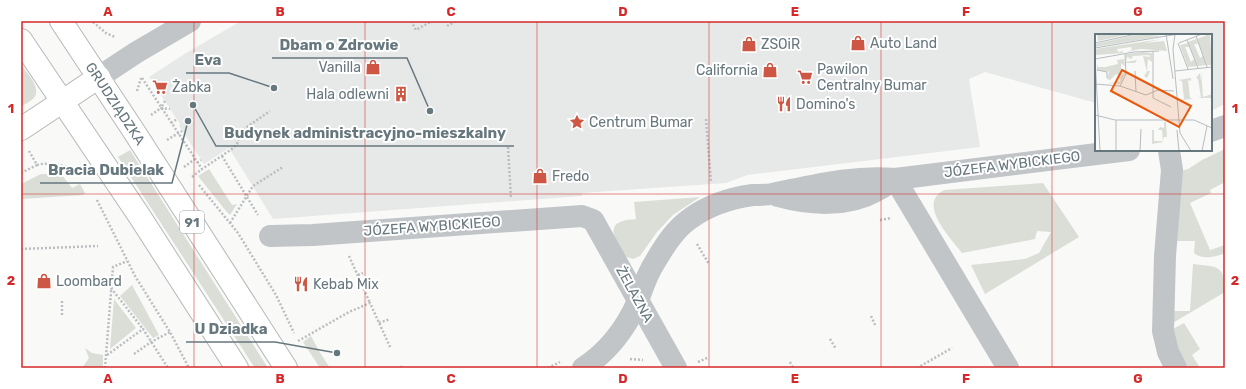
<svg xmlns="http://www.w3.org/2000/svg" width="1246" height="389" font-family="Rubik,sans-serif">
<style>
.built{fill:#e7e9e8}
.green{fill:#daded7}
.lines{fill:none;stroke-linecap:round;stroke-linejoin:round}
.secondary-casing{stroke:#b4b9bc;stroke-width:24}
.primary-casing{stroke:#b3b8ba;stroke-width:24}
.path{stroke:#bbbec0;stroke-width:2.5;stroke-dasharray:2 2;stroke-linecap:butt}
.street{stroke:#c1c5c8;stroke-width:22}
.secondary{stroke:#fff;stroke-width:22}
.primary{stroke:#fff;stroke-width:22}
.grid{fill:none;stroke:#d62828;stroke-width:1;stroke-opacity:0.55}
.labels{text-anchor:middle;stroke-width:4;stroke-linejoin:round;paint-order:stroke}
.shield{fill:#fff;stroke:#95a0a5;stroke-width:1}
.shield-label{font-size:13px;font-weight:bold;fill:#67777e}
.poi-label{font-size:14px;fill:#67777e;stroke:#fff;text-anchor:start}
.street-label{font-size:14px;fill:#67777e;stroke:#fff}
.inset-road{fill:none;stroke:#b6bdc0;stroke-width:1}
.view{fill:#e8590c;fill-opacity:0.15;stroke:#e8590c;stroke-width:2}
.inset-edge{fill:none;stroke:#67777e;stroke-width:2}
.leader{fill:none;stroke:#67777e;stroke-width:1.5}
.callout-dot{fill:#67777e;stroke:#fff;stroke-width:1.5}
.callout-label{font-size:15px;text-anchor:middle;font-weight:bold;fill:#67777e;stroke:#fff;stroke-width:4;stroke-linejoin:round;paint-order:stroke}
.neatline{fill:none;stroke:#d62828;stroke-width:1.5}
.grid-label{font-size:13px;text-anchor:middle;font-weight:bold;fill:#d62828}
</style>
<rect width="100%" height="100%" fill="#f9f9f8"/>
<polygon class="built" points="241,21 1225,21 1225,104 1211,111 1211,35 1096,35 1096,103 985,72 969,79 980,147 747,175 726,183 582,193 582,196 273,219 229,148 204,164 179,126 180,124 149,77 186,53"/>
<g class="green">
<path d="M21,65C27,73 42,88 34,98C31,101 25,104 21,107Z"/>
<path d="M1225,149V182L1210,190L1211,193L1190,203L1210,250L1225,245V253C1216,257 1202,260 1194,253L1195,241H1177L1180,171L1188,169L1202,160Z"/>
<polygon points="130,150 268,368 255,368 118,157"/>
<polygon points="209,169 232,205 237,204 230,215 226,211 198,176"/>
<polygon points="41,174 62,175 72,188 80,184 85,193 83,195 21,199 21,184"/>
<path d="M1043,183L1079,237L985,294L971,265L1025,259L1039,253L1051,232L1037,231L1035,239L962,253C950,237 917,204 944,190Z"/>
<path d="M700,197L673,215L657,232L640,256L633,259L624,256C619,246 604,226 623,221C627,219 632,220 636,219L634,202Z"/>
<path d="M1193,264C1217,267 1225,264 1225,292L1171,324V311H1190Z"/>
<polygon points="132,285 159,335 153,338 120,296"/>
<polygon points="114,299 136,328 110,349"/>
<polygon points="1184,323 1200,349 1192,355 1200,368 1186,368 1172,342 1171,330"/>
<polygon points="311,336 319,351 330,368 320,368 303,342"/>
<polygon points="85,348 92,353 103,355 103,366 102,368 82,368 89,358"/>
</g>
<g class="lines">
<g class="secondary-casing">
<polyline id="secondary" points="21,40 62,101"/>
</g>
<g class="primary-casing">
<g id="primary">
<path id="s1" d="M61,21L135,133L286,368"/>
<polyline points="62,101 140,217 237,368"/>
<polyline points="21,129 99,77"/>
</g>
</g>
<g class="path">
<polyline points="411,21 416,30 432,21"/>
<polyline points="93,22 106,33 115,37"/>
<polyline points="447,26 456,21"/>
<polyline points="142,78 202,169 232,149 237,144 240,134 244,129 270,111"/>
<polyline points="137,91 141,78"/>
<polyline points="165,101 161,108 170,109"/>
<polyline points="151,115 161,108"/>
<polyline points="706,119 711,182"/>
<polyline points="171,123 177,119"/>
<polyline points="167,140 182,131"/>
<polyline points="508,147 511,198"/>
<path d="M29,151L37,165C51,161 63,167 77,168"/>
<polyline points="222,156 258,215"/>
<polyline points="197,163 201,160"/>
<polyline points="184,167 195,159"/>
<polyline points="21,173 37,165"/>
<polyline points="192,177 202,169"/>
<polyline points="199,185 238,233 276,295 294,333"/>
<polyline points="97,200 135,276 170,332 189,368"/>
<polyline points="880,220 892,218"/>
<polyline points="230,223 253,186 283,167"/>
<polyline points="697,244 709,264"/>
<polyline points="21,249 98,246"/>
<polyline points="349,256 370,303"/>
<polyline points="358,275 363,273"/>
<polyline points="362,285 368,282"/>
<polyline points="111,288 143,329"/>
<polyline points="62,315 62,301"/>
<polyline points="871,316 876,327"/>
<polyline points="379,323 390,319"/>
<polyline points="830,339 836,349"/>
<polyline points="298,341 349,312 370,303 391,349"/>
<polyline points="134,354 151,342 170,332"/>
<polyline points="107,355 143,329 168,368"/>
<polyline points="630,359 643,360"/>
<polyline points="698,362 707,358"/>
<polyline points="790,362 793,368"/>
<polyline points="401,366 402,368"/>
<polyline points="105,368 113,267 127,261"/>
<polyline points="548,368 560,362"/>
<polyline points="917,368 952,348"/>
</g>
<g class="street">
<polyline points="99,77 137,52 190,21"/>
<polyline points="1211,131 1225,126"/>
<polyline points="1169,150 1172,170 1165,256 1163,331 1168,352 1176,368"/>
<polyline points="895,179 1008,368"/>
<path d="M778,196C810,205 847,207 876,191C883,188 889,183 895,179"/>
<polyline points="270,236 313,235 582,216 593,220 676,368"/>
<path d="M583,368C608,352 626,328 638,301C643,287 647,274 655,262C665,245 675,229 691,218C709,205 731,198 753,195C759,195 766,195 772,194C812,186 853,175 895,179L1129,150"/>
</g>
<use href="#secondary" class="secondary"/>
<use href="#primary" class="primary"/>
</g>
<path class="grid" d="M194,21V368M365,21V368M537,21V368M709,21V368M881,21V368M1052,21V368M21,194H1225"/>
<defs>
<g id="shop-bare" transform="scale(1.2)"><path d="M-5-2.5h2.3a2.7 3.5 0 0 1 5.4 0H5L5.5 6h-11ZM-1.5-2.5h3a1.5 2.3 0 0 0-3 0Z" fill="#cd5744" stroke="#fff" stroke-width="2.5" paint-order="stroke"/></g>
<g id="supermarket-bare" transform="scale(1.2)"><path d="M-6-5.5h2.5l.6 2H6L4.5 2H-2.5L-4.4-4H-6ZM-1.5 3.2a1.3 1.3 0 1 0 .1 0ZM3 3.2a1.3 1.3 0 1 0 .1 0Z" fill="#cd5744" stroke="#fff" stroke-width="2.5" paint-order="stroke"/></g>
<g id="building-bare" transform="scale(1.2)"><path d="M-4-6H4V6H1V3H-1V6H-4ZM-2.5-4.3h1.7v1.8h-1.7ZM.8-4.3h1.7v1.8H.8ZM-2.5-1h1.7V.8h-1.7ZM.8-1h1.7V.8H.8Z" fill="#cd5744" stroke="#fff" stroke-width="2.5" paint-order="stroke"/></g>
<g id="restaurant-bare" transform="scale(1.2)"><path d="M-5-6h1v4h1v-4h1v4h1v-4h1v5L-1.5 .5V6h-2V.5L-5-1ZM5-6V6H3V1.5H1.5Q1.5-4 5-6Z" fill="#cd5744" stroke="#fff" stroke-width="2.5" paint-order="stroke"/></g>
<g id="sight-bare" transform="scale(1.2)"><path d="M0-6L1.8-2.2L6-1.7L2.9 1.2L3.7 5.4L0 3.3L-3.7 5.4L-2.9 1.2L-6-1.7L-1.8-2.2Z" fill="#cd5744" stroke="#fff" stroke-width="2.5" paint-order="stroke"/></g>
</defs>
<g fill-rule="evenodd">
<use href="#shop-bare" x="858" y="43"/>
<use href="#shop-bare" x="749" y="44"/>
<use href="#shop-bare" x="373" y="67"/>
<use href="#shop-bare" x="770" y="70"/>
<use href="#supermarket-bare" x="805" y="77"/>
<use href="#supermarket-bare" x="160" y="87"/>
<use href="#building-bare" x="401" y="94"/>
<use href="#restaurant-bare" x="784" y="104"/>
<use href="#sight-bare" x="577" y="122"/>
<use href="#shop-bare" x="540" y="176"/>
<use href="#shop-bare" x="44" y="281"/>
<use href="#restaurant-bare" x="301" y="284"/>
</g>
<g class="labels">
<rect class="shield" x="180" y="211" width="24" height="22" rx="3"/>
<g class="shield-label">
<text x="192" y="227">91</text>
</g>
<g class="poi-label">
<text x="870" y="48">Auto Land</text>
<text x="761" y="49">ZSOiR</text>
<text x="361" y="72" text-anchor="end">Vanilla</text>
<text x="817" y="74">Pawilon<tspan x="817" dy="16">Centralny Bumar</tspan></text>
<text x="758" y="75" text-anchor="end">California</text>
<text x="172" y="92">Żabka</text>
<text x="389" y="99" text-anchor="end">Hala odlewni</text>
<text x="796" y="109">Domino's</text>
<text x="589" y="127">Centrum Bumar</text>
<text x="552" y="181">Fredo</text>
<text x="56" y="286">Loombard</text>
<text x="313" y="289">Kebab Mix</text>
</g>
<g class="street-label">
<text dy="5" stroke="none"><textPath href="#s1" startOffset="99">GRUDZIĄDZKA</textPath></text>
<text transform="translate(1012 164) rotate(-7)" y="5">JÓZEFA WYBICKIEGO</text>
<text transform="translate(432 226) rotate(-4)" y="5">JÓZEFA WYBICKIEGO</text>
<text transform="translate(635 294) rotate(61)" y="5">ŻELAZNA</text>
</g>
</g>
<g transform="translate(1095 34)">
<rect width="117" height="117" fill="#f9f9f8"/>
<path d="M2,0H35L3,7ZM45,0L67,2L0,13V10ZM115,0L117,31H112L102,5ZM67,5L49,9L69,7L72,17L46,15L31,18L37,16L36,13L22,15L23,18L28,17V19L1,21L0,15ZM101,5L103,10H99L105,24L108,22L111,31L103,32L93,8ZM93,9L94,13H90L96,28L99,25L102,32L93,33L85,11ZM48,18L57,19V28L53,25L52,37H55L52,44L49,42L52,38L48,22L55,23L54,21L38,22L36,25L32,23L31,28L42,26L40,29H31V20ZM29,25L30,32L26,29V42L30,38L29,42L25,50L13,49L25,48L26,42L21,40L15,46L12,45L14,38L2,36V29L3,33H10L23,30L22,26ZM106,37L108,63L117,60V64H103L106,63L103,45L101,44L105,39L106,47ZM96,44V47L93,46L95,64L98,65L86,66L89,65L87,47L83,46ZM69,88H71L72,103H69L68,107L67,96H59V107H67L68,108L57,110V96H63L65,93L69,94Z" fill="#daded7"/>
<path class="inset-road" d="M71,0L78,45M80,0L78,15L85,99L96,117M101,2L112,33M92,6L103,34M0,9L41,0M83,9L93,35M84,9L107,0M0,14L83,0M58,17V64L76,73M0,23L5,117M0,25L39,18L64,17M2,36L12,38V44M40,37L41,58M80,37L117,33M0,50L25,52L51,61L63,56L79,57M25,52L31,40L30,20M0,81L20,86H81M81,86H99L117,94M82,96L84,117M21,117V86M45,117L46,95M107,117L112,92"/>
<path class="view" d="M27,36L96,72L84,93L16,57Z"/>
<rect width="117" height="117" class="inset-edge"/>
</g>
<path class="leader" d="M430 111L407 58H272M274 88L229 73H186M193 105L216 146H514M188 121L172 183H40M337 353L275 342H186"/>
<g class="callout-dot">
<circle cx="430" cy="111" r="4"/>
<circle cx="274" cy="88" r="4"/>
<circle cx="193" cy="105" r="4"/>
<circle cx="188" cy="121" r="4"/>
<circle cx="337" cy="353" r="4"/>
</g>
<g class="callout-label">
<text x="339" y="50">Dbam o Zdrowie</text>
<text x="208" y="65">Eva</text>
<text x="365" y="138">Budynek administracyjno-mieszkalny</text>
<text x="106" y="175">Bracia Dubielak</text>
<text x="231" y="334">U Dziadka</text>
</g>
<rect width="1246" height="389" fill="none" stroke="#ffffff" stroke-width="44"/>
<rect x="22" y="22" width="1202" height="345" class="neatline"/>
<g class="grid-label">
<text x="108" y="16">A</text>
<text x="280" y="16">B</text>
<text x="451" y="16">C</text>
<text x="623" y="16">D</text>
<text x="795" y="16">E</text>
<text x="966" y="16">F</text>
<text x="1138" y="16">G</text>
<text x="11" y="113">1</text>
<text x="1235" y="113">1</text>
<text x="11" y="285">2</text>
<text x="1235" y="285">2</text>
<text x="108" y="383">A</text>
<text x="280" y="383">B</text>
<text x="451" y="383">C</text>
<text x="623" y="383">D</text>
<text x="795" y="383">E</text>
<text x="966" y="383">F</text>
<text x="1138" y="383">G</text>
</g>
</svg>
